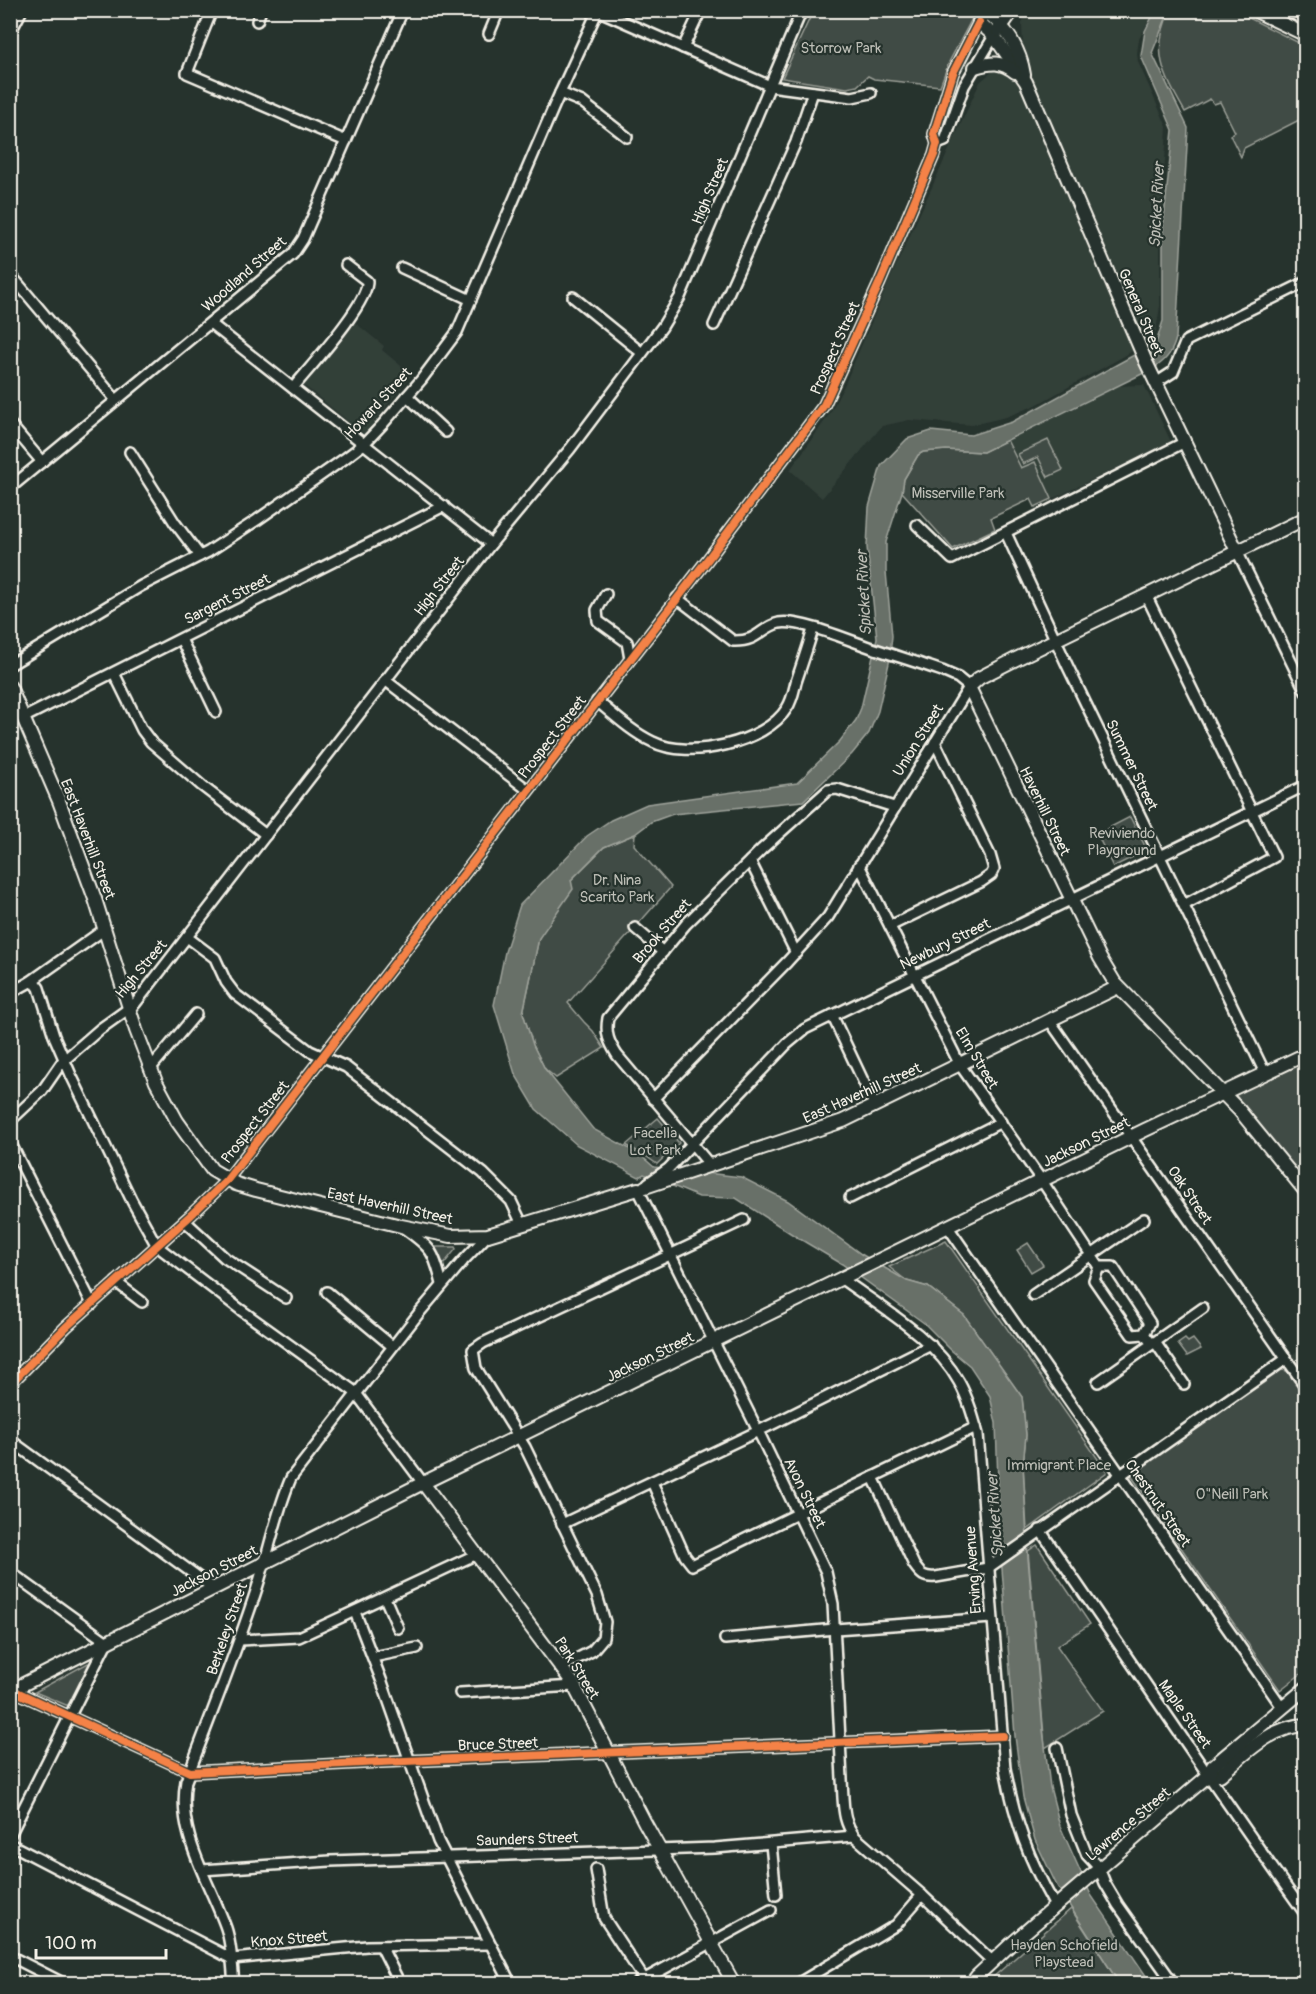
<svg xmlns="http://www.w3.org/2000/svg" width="1316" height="1994" font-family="Pangolin,sans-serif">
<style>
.built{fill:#333f39}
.green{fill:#414b45;stroke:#9a9e96;stroke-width:1.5}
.water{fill:#676f68;stroke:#9fa39b;stroke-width:1.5}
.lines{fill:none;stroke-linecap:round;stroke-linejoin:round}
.minor-casing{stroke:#f4f1e8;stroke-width:14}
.major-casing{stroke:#f4f1e8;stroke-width:16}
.minor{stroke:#26332d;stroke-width:9}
.major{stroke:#26332d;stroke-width:12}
.cycleway-casing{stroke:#26332d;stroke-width:11}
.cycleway{stroke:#f48246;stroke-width:8}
.labels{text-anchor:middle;stroke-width:4.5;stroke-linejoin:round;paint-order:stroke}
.park-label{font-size:15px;fill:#bebfb7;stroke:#26332d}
.street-label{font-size:15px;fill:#f4f1e8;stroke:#26332d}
.water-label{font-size:16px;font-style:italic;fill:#bcbdb5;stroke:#26332d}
</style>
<rect width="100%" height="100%" fill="#26332d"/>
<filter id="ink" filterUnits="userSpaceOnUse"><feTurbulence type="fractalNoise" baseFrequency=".0167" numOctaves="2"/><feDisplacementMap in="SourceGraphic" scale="12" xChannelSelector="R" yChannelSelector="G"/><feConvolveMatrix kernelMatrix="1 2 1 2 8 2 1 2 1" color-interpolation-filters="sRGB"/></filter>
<g filter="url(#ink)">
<g class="built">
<polygon points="1027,11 1154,11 1139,39 1137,53 1138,62 1167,127 1160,245 1160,306 1156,331 1150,339 1126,355 1036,405 1006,417 972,425 909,420 882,426 822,498 790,470 829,415 844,386 890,279 980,82 1023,46 1022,23"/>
<polygon points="353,321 384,346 382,350 412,375 364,434 302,384"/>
<polygon points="1144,385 1171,442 1052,499 1035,462 1022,468 1007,440 1116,386"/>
<polygon points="1305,1345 1305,1375 1292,1355"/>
</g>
<g class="green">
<polygon points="813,11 813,10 976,11 949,62 940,86 874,79 868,76 857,86 847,88 782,78"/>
<path d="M1170,11H1235L1305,46V117L1244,148L1241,157L1230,135L1235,132L1220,102L1214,104L1210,99L1185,112C1164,75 1150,52 1170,11Z"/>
<polygon points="1007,440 1021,468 1035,462 1052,499 1035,507 1031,499 991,518 995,529 953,549 902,492 904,479 918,455 923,452 946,450 983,452"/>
<polygon points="1048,440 1063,470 1048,477 1038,457 1023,464 1018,454"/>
<polygon points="1130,817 1147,850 1113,867 1097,834"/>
<polygon points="635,834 634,845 671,887 568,1003 584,1022 593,1031 604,1048 556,1078 545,1069 533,1045 523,1013 539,938 571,880 604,847"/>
<polygon points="1305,1057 1305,1181 1233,1092"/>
<polygon points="658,1118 679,1143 657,1164 644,1155 626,1145"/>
<polygon points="946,1241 1107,1472 1027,1530 1023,1465 1026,1435 1022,1397 964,1315 928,1287 907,1281 889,1267"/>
<polygon points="1028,1243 1043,1265 1031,1272 1017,1250"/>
<polygon points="435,1247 455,1247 456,1249 443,1265"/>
<polygon points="1185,1339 1188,1342 1193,1339 1201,1349 1187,1356 1178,1344"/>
<polygon points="1282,1370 1287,1371 1305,1397 1306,1670 1280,1690 1130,1474"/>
<polygon points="1037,1545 1090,1624 1057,1646 1103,1711 1045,1748 1028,1551"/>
<polygon points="88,1663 90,1664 70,1705 66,1705 35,1692"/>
<polygon points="1071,1909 1119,1983 987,1984 991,1979"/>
</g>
<path class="water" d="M1155,11H1169L1152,53L1188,128L1176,338C1173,351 1167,359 1156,367L983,452L946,450L923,452L918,455L904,479L902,492L886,542V572L892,636L889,663L878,711L869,733L852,754L803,801L673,814L651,822L635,834L604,847L571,880L573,889L539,938L523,1013L533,1045L545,1069L593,1129L639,1154L654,1167L741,1177L788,1201L861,1254L890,1271L907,1281L928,1287L964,1315L1022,1397L1026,1435L1023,1465L1028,1558L1043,1730L1050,1787L1060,1826L1091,1895L1151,1983H1119L1057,1886L1035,1840L1023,1797L1015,1736L1000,1543L996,1423L990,1396L970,1366L952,1351L924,1323L842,1264L795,1236L736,1198L699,1197L644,1174L639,1177L577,1145L536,1109L515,1074L494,1005L505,952L520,905L587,836L611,820L647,804L797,783L840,741L856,720L861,708L877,638L867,547L869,507L881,466L907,439L931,431L971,435L1012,422L1147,348L1157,340L1163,321V227L1173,130L1141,56L1145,31Z"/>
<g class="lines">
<g class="minor-casing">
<g id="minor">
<polyline points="212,10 187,73 346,141"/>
<polyline points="597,10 770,86 852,97 871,93"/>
<polyline points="257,21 261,10"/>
<polyline points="10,33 22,10"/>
<polyline points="489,34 499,10"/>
<polyline points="683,48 701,10"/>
<polyline points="560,93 582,102 627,137"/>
<polyline points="937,144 945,141 964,86 994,36"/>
<polyline points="402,268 471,300"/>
<polyline points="10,274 116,400"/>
<polyline points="573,297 642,353"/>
<polyline points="210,323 491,544"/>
<polyline points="714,325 796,142 813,92"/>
<polyline points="1156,383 1173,372 1186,341 1306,282"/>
<path d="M293,388C309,368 369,303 367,281L346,265"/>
<polyline points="407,396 446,432"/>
<polyline points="10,424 42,462"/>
<polyline points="130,452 175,523 200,556"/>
<polyline points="10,488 293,254 303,239 403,10"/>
<polyline points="917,525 952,559 1185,442"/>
<polyline points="1006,533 1068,667 1265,1073"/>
<polyline points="1237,551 1306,692"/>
<polyline points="606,594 597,610 598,621 627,642 630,659"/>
<polyline points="1146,595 1274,857 1184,905"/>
<polyline points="181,639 216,712"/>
<polyline points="10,665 141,586 208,552 257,520 344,459 364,444 382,425 421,380 457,332 555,104 598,10"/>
<polyline points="114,673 142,730 151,742 202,786 266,835"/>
<polyline points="385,680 528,790"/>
<path d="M597,701C615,716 632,732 653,742C688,760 766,743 787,708C792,701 794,690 796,682C802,664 808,647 813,629"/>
<polyline points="23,718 444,506"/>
<polyline points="750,861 796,953"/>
<polyline points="859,865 960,1065 1042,1181 1099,1267 1094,1280 1132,1335 1144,1334 1150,1323 1113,1267 1099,1267"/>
<polyline points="890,926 981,882 991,875 994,869 990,855 935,742"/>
<polyline points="635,928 663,952"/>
<polyline points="187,937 215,958 226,982 235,994 310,1051 346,1067 483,1173 511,1201 522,1224"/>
<polyline points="30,982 36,984 39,988 54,1036 71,1075 132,1201 157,1246 241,1310 355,1392 423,1483"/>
<polyline points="10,993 30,982 105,929"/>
<polyline points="832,1015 875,1106"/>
<polyline points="1050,1021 1306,1387"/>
<polyline points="150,1069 196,1014"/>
<path d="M653,1099L787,962L828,917L969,687L958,678L942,671C919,663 896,656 872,648C851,641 800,619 779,623C761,627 759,642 733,641L677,598"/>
<polyline points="10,1121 42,1091 62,1062 100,1029 135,1004 491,544 570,449 662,327 680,297 802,10"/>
<polyline points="10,1142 92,1304"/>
<path d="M710,1165L617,1055C609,1042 605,1034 608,1018L686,924L762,849L828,790L837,789L894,807"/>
<polyline points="648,1183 668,1169 787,1044 805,1029 1306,785"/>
<path d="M638,1189L762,1439L826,1572L833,1604L843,1798C844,1813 845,1823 854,1836L922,1895L992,1961"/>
<polyline points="850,1198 1001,1122"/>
<polyline points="185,1221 225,1258 286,1298"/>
<polyline points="948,1227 1282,1707"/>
<path d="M405,1229C432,1248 434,1252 442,1284"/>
<path d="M842,1279C882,1308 935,1338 959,1382C968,1398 973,1416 978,1434L1005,1768C1015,1822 1028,1858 1055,1906"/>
<polyline points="116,1282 142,1302"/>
<polyline points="327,1292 392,1346"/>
<polyline points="1033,1295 1144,1219"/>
<polyline points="1155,1342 1184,1384"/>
<polyline points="1152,1344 1203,1308"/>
<polyline points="1098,1382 1152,1344 1144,1334"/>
<polyline points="10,1384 66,1327 191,1215 227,1180 708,559 824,405 880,282 934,155 937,144 934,134 953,73 979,22"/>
<polyline points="10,1440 213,1588"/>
<path d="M873,1477L914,1565C921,1575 924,1578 936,1577L988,1568L1286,1359"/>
<polyline points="652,1482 685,1556 692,1565 976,1427"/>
<polyline points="562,1524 775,1423 931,1345"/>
<path d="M1040,1530C1129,1658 1215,1788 1306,1915"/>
<polyline points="10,1572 107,1642 10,1835"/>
<polyline points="385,1598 398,1628"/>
<polyline points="355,1612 382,1682 438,1841 511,1984"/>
<polyline points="725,1639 835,1629 992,1618"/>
<polyline points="240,1640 299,1637 477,1554"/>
<polyline points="373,1657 417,1648"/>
<polyline points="561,1667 592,1651 603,1638 605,1622 597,1595 525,1447 476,1368 473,1350 483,1343 744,1220"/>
<polyline points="12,1690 190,1772 381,1762 1003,1736"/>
<polyline points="460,1693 574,1686"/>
<polyline points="1057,1748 1071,1815 1087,1855 1099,1868 1105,1883 1118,1905 1174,1984"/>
<polyline points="10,1844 232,1959 367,1946 490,1944"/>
<polyline points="771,1844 776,1895"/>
<polyline points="596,1869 604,1918 644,1979"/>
<polyline points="202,1870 330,1861 715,1848 854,1836"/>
<polyline points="381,1946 400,1984"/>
<polyline points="10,1956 65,1984"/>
<path d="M234,1984C232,1965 232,1946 226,1928C209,1880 176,1834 186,1781C210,1717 236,1653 257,1588C269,1551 276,1513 291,1478L419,1313L463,1261L488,1235"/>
<polyline points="636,1984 771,1910"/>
<polyline points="797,1984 896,1925 922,1895"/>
</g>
</g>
<g class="major-casing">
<g id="major">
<polyline points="988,10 979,22 994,36 1026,82 1146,362 1237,551"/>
<polyline points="1254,10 1306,35"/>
<polyline points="1291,10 1306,20"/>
<path d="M987,12C1007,29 1020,48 1024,75"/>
<polyline points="998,31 1013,10"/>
<path d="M975,67C992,62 1001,61 1015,72"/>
<polyline points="1306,518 1016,659 979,678 969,687 1100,958 1115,983 1239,1110 1306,1192"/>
<polyline points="10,687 59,801 95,899 136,1030 156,1082 177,1121 212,1170 236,1184 256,1190 401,1226 451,1236 488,1235 638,1189"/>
<polyline points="645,1187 843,1121 1118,987"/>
<polyline points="423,1483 572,1682 645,1823 734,1984"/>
<polyline points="10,1691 423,1483 1145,1130 1306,1054"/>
<path d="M1209,1775H1220C1245,1754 1271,1726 1306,1725"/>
<polyline points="971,1984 977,1976 1010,1945 1209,1775 1213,1766 1306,1688"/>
</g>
</g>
<use href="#minor" class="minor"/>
<use href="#major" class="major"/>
<g class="cycleway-casing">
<g id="cycleway">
<polyline points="10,1384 66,1327 191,1215 227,1180 708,559 824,405 880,282 934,155 937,144 934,134 953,73 979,22"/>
<polyline points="12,1690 190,1772 381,1762 1003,1736"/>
</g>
</g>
<use href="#cycleway" class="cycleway"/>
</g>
</g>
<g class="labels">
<g class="park-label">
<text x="841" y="53">Storrow Park</text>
<text x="958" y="498">Misserville Park</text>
<text x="1122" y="838">Reviviendo<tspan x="1122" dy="17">Playground</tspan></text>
<text x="617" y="885">Dr. Nina<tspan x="617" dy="17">Scarito Park</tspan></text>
<text x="655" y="1138">Facella<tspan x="655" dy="17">Lot Park</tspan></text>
<text x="1059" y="1470">Immigrant Place</text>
<text x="1232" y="1499">O"Neill Park</text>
<text x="1064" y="1950">Hayden Schofield<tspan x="1064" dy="17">Playstead</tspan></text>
</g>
<g class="street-label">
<text transform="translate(710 191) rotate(-67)" y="5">High Street</text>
<text transform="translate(244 274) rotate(-41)" y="5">Woodland Street</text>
<text transform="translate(1141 312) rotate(67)" y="5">General Street</text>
<text transform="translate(835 348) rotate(-66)" y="5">Prospect Street</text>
<text transform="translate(378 403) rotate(-47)" y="5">Howard Street</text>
<text transform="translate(439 586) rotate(-52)" y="5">High Street</text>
<text transform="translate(227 599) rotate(-27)" y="5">Sargent Street</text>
<text transform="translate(552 737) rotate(-52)" y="5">Prospect Street</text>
<text transform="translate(918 740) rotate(-58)" y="5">Union Street</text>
<text transform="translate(1132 765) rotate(64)" y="5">Summer Street</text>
<text transform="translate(1045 811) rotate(64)" y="5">Haverhill Street</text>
<text transform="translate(88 839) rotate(69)" y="5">East Haverhill Street</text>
<text transform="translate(662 931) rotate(-49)" y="5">Brook Street</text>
<text transform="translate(945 944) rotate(-26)" y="5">Newbury Street</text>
<text transform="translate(141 969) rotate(-50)" y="5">High Street</text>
<text transform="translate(977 1058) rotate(59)" y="5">Elm Street</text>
<text transform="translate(862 1093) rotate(-24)" y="5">East Haverhill Street</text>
<text transform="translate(255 1122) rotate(-52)" y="5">Prospect Street</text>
<text transform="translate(1086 1142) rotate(-26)" y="5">Jackson Street</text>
<text transform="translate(1190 1195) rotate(56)" y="5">Oak Street</text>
<text transform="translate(390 1206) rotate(12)" y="5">East Haverhill Street</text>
<text transform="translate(650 1357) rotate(-26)" y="5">Jackson Street</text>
<text transform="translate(805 1493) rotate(64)" y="5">Avon Street</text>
<text transform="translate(1158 1503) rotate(55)" y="5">Chestnut Street</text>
<text transform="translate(973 1570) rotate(-94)" y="5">Erving Avenue</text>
<text transform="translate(214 1571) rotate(-27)" y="5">Jackson Street</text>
<text transform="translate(227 1629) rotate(-71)" y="5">Berkeley Street</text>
<text transform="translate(577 1668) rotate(58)" y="5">Park Street</text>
<text transform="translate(1185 1714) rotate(55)" y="5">Maple Street</text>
<text transform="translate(498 1744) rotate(-2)" y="5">Bruce Street</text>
<text transform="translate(1128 1824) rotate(-40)" y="5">Lawrence Street</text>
<text transform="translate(527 1839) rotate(-2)" y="5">Saunders Street</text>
<text transform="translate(289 1939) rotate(-5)" y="5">Knox Street</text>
</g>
<g class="water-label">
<text transform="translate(1156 205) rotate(-87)" y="6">Spicket River</text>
<text transform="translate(863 593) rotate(-93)" y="6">Spicket River</text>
<text transform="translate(994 1515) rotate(-94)" y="6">Spicket River</text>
</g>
</g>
<rect width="1316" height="1994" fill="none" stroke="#26332d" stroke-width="36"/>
<rect x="18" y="18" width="1280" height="1958" fill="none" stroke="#f4f1e8" stroke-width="2" filter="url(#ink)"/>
<path d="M36 1949v9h130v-9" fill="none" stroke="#f4f1e8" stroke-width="3"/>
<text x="45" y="1949" font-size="18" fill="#f4f1e8" stroke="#26332d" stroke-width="4.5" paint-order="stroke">100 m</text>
</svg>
